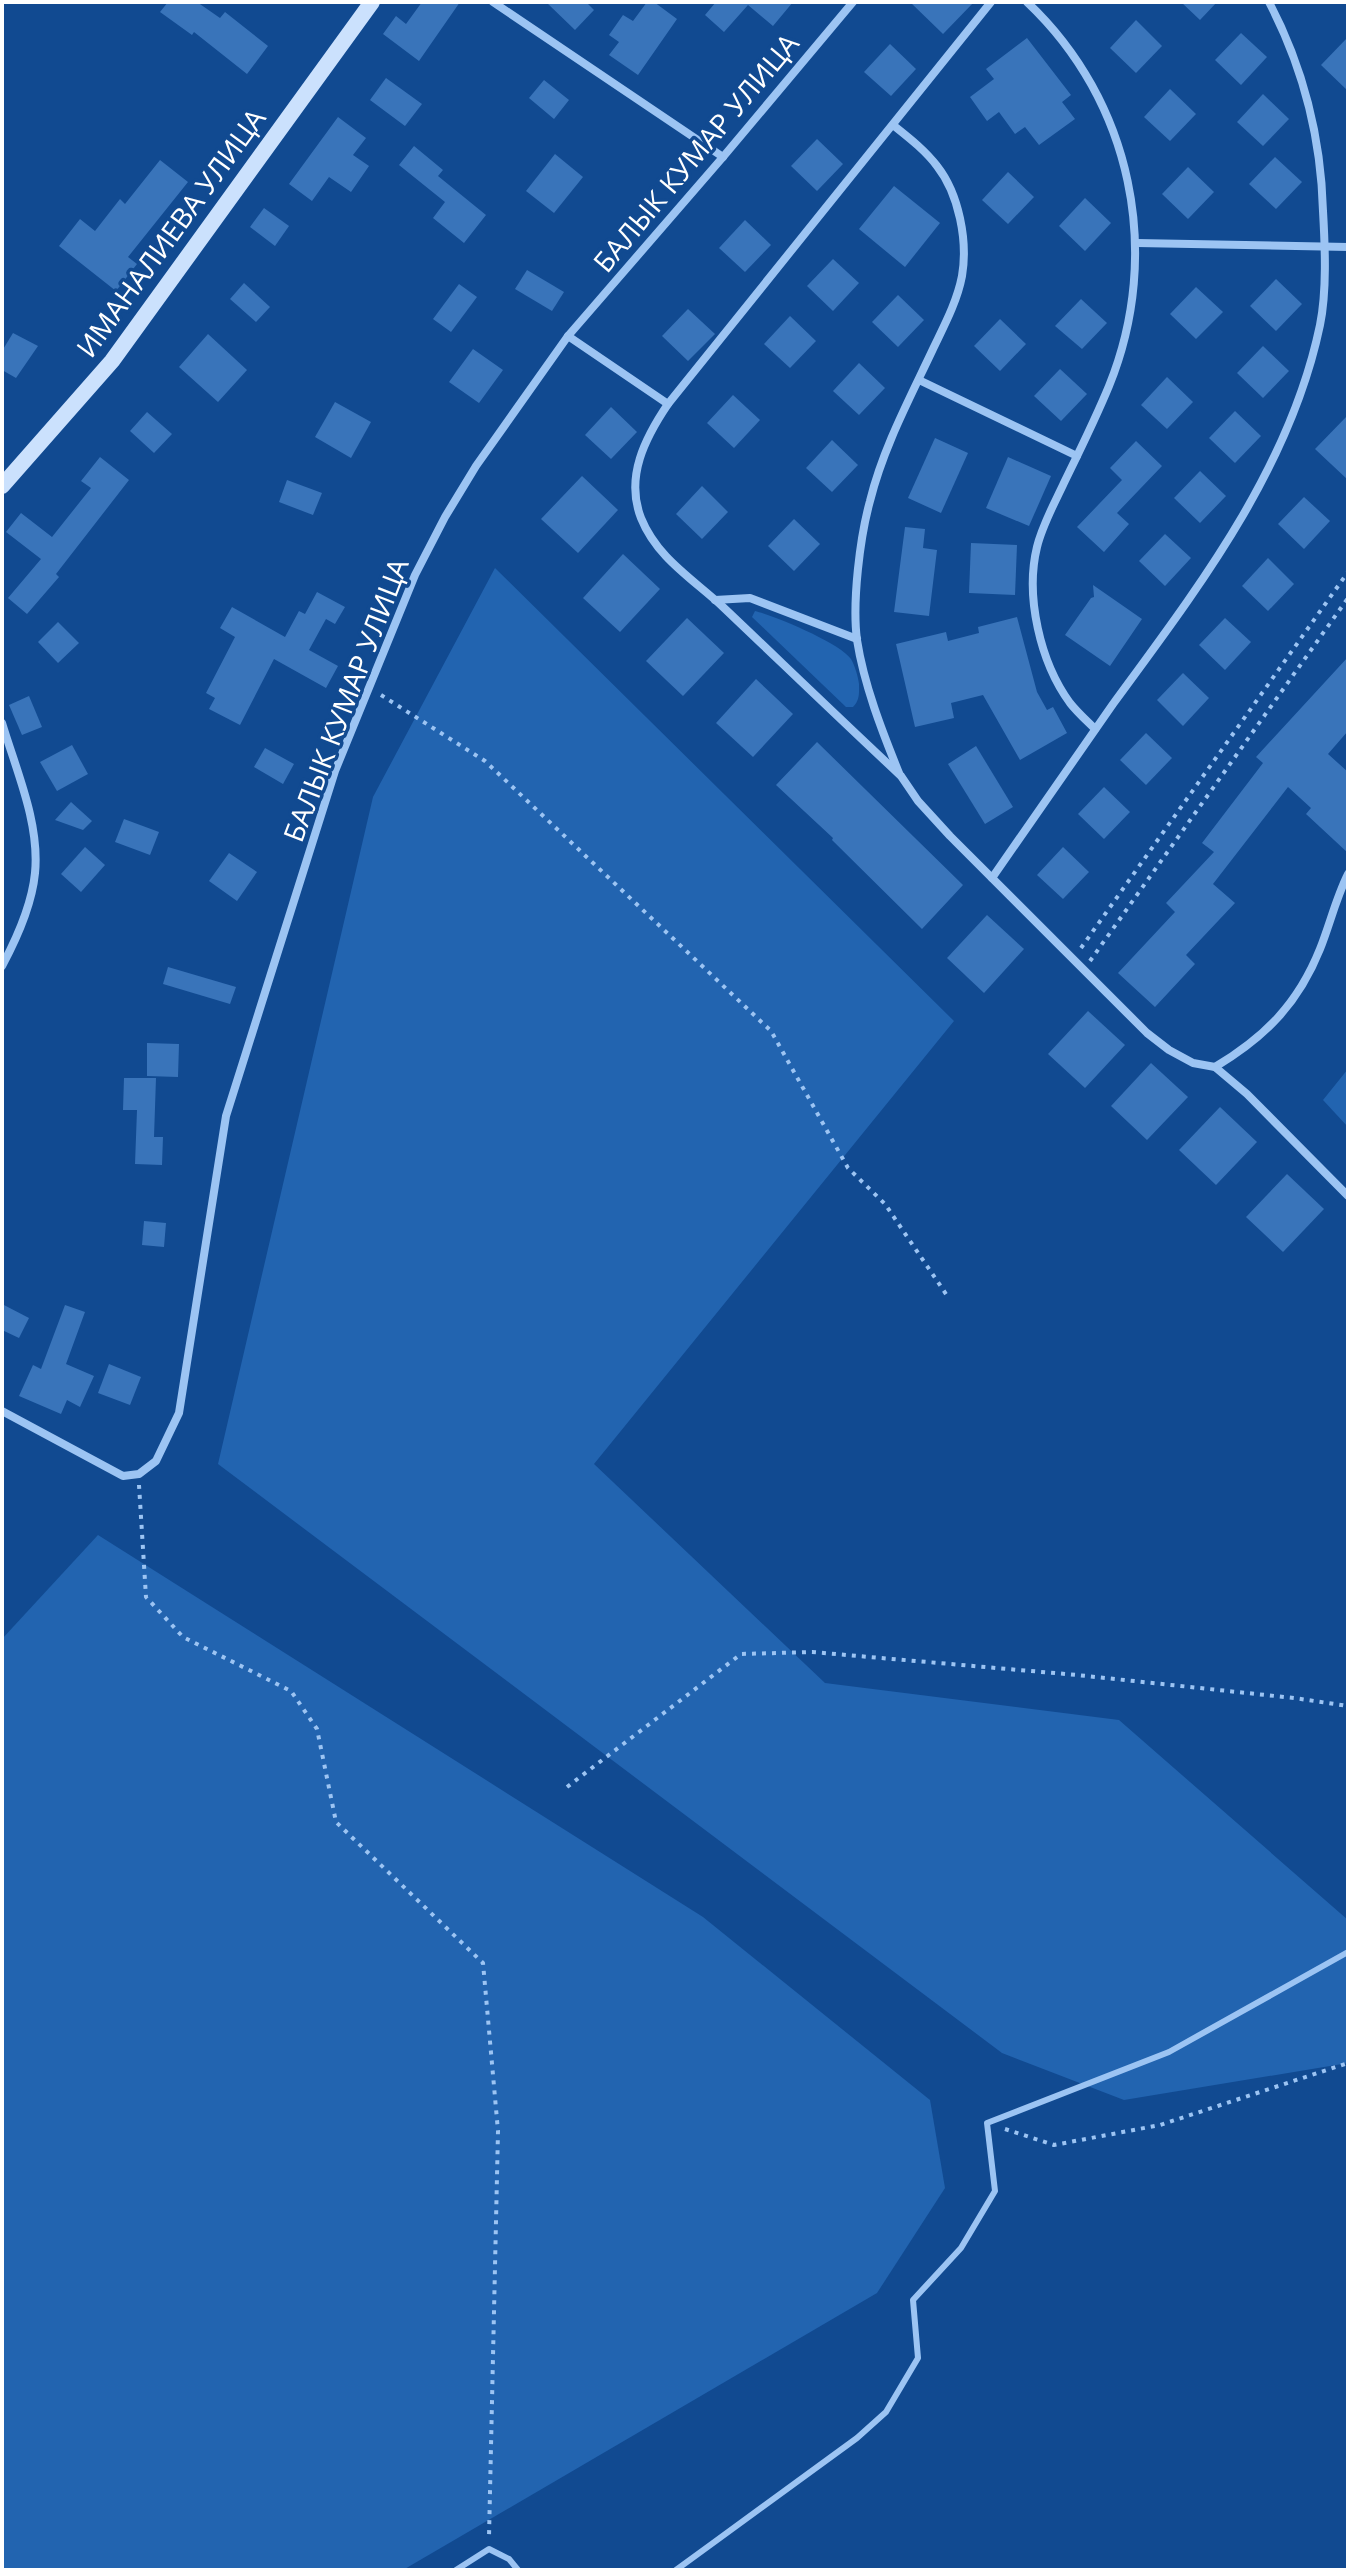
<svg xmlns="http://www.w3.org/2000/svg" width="1350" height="2572" font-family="'Open Sans',sans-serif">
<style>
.grass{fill:#2264b0}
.building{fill:#3974ba}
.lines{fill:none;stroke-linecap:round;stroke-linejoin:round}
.path{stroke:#9cc4f3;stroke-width:4;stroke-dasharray:4 6;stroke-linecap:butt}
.lane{stroke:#9cc4f3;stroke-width:6}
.street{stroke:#9cc4f3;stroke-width:8}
.secondary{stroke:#cbe1fd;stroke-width:16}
.labels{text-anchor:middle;stroke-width:7;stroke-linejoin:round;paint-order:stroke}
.street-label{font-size:28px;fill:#fff;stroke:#114a91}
</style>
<rect width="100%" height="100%" fill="#114a91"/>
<g class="grass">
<polygon points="495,568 954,1021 594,1464 825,1683 1119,1720 1348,1920 1348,2063 1124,2100 1002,2053 218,1464 373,797"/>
<path d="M755,611C775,616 840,643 851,659C855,666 858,676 859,684C859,693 860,700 853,707H846L752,617Z"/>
<polygon points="1348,1069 1348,1127 1323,1100"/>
<polygon points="98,1535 703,1917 930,2100 945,2188 877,2293 403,2570 2,2570 2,1639"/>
</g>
<g class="building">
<polygon points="168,2 197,2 220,18 225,12 268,46 247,74 194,32 192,35 160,12"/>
<polygon points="422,2 460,2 419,61 383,34 396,16 406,24"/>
<polygon points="546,2 586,2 594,10 575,30"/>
<polygon points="647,2 654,2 677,19 638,75 609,55 619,42 609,35 623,15 633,21"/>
<polygon points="716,2 793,2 773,26 748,5 724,32 705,15"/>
<polygon points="910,2 974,2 943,34"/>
<polygon points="1181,2 1217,2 1200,20"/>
<polygon points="1136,20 1162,46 1136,73 1110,48"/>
<polygon points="1241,33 1267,57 1241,85 1215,60"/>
<polygon points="1348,37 1348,91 1321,65"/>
<polygon points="1027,38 1071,95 1062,102 1075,119 1039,145 1025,127 1015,134 999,112 987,121 970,97 994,79 986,69"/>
<polygon points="890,44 916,69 891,96 864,72"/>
<polygon points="386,78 422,104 405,126 370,100"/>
<polygon points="544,80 569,100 554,119 529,98"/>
<polygon points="1170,89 1196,114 1170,141 1144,117"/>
<polygon points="1263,94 1289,119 1263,146 1237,122"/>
<polygon points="338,117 366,138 353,155 369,166 351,192 329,177 312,201 289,184"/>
<polygon points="817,139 843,164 817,191 791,166"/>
<polygon points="414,146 443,170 438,176 486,215 464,243 433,218 445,202 399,165"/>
<polygon points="555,154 583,177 554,213 526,191"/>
<polygon points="1275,157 1302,182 1276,209 1249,184"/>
<polygon points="160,160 188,182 128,257 137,264 116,291 59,246 80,219 95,231 120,199 125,204"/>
<polygon points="1188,167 1214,192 1188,219 1162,194"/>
<polygon points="1008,172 1034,197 1008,224 982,200"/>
<polygon points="894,186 940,223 905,267 859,229"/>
<polygon points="1085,198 1111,223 1085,251 1059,226"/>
<polygon points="264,208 289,226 275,246 250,227"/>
<polygon points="745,220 771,245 745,272 719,248"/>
<polygon points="833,259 859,283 833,311 807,286"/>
<polygon points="527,270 564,292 552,311 515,289"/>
<polygon points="1276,279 1302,304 1276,331 1250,306"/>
<polygon points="244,283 270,307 256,322 230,299"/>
<polygon points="459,284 477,297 451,332 433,319"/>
<polygon points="1196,287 1223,312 1196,339 1170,314"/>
<polygon points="898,295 924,320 898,347 872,322"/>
<polygon points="1081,299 1107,323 1082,349 1055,326"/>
<polygon points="688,309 715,334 688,361 662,336"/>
<polygon points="790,316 816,341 790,368 764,344"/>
<polygon points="1000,319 1026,344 1000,371 974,346"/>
<polygon points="13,333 38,346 16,378 2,370 2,351"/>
<polygon points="208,334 247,370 218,402 179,367"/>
<polygon points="1263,346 1289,371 1263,398 1237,373"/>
<polygon points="473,349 503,370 479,403 449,382"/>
<polygon points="859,363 885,388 859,415 833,391"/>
<polygon points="1060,369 1087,394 1061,421 1034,396"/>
<polygon points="1167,377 1193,402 1167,429 1141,405"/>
<polygon points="733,395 760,420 734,448 707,423"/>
<polygon points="335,402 371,422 351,458 315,437"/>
<polygon points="611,407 637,432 611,459 585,435"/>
<polygon points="1235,411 1261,436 1235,463 1209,438"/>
<polygon points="147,412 172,434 154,453 130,431"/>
<polygon points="1348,415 1348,480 1315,449"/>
<polygon points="935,438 968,453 941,513 908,498"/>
<polygon points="832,440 858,465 832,492 806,468"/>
<polygon points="1136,441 1162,466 1117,513 1129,524 1104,552 1077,527 1122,480 1110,468"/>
<polygon points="100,457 129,480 56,574 59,577 27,614 8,598 41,559 6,532 21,513 52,537 91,488 81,481"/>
<polygon points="1008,457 1051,476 1029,526 986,508"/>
<polygon points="1200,471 1226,496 1200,523 1174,498"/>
<polygon points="582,476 618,510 578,553 541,519"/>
<polygon points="287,480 322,493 313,515 279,502"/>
<polygon points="702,486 728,512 702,539 676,514"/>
<polygon points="1304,497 1330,521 1304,549 1278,524"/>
<polygon points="794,519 820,544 794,571 768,546"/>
<polygon points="905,527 925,529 923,548 937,550 929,616 894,612"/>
<polygon points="1165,534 1191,558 1165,586 1139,561"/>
<polygon points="971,543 1017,545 1015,595 969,593"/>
<polygon points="623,554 660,589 620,632 583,598"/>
<polygon points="1268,558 1294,584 1268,611 1242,586"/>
<polygon points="1093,585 1142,619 1110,666 1065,635 1091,598 1094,597"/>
<polygon points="317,592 345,607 335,624 326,619 309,650 338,666 326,688 274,659 240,725 209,709 215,698 206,693 235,637 220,628 232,607 285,637 299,611 305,614"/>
<polygon points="1017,617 1037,692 1047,710 1053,707 1067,733 1020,760 983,695 951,703 954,718 915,727 896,644 946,632 948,641 979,633 978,627"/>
<polygon points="687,618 724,653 683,696 646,661"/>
<polygon points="1225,618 1251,642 1225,670 1199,645"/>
<polygon points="58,622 79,643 58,663 38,642"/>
<polygon points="1348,657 1348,731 1328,754 1348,772 1348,853 1306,814 1311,808 1288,787 1213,884 1235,903 1186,955 1195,964 1155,1007 1118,973 1175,912 1166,903 1214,852 1202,843 1263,763 1256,757"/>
<polygon points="1183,673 1209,698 1183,726 1157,700"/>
<polygon points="756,679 793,714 753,757 716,723"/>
<polygon points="29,696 42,727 22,735 9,705"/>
<polygon points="1146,733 1172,758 1146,785 1120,760"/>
<polygon points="817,742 963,885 922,929 832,840 833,838 776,785"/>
<polygon points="72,745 88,774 57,791 40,762"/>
<polygon points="976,746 1013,807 985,824 948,764"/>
<polygon points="265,748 294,764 283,784 254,767"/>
<polygon points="1104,787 1130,812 1104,839 1078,814"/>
<polygon points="71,802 92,821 83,830 55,820"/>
<polygon points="124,819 159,832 150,855 115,842"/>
<polygon points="85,847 105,865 81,892 61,874"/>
<polygon points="1063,847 1089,872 1063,899 1037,875"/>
<polygon points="229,853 257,872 237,901 209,881"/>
<polygon points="987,915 1024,949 984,993 947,958"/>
<polygon points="168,967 236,987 230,1004 163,984"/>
<polygon points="1088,1011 1125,1045 1085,1088 1048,1054"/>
<polygon points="147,1043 179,1044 178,1077 147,1076"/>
<polygon points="1151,1063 1188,1097 1147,1140 1111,1106"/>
<polygon points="124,1078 156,1078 154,1137 163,1137 162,1165 135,1164 137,1110 123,1110"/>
<polygon points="1220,1107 1257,1142 1216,1185 1179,1150"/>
<polygon points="1287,1174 1324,1209 1283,1252 1246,1217"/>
<polygon points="144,1221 166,1223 164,1247 142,1245"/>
<polygon points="2,1304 29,1318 19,1338 2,1330"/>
<polygon points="65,1305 85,1312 66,1364 94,1376 80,1407 67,1400 61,1414 19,1396 33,1365 41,1369"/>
<polygon points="109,1364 141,1377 130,1405 98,1393"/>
</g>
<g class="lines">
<g class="path">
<polyline points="381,695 485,761 771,1031 848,1168 885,1204 948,1297"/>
<polyline points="1081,948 1348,572"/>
<polyline points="1090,961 1348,598"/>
<polyline points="139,1485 146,1597 183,1637 291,1691 317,1729 336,1822 483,1963 498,2131 489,2537"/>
<polyline points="567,1787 741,1654 812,1652 1077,1675 1294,1698 1348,1706"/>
<polyline points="1005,2129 1054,2145 1160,2125 1348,2063"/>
</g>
<g class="lane">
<polyline points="456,2570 489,2549 509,2559 518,2570"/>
<polyline points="676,2570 857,2438 886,2412 918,2358 913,2300 961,2248 995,2191 987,2123 1169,2052 1348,1952"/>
</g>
<g class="street">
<polyline points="493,2 723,157"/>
<path d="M991,2L668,404C645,438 625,477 641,518C657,558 693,579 723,607C782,663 841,720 901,776L918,801L950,836L1147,1033L1169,1050L1193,1063L1215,1067L1247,1094L1348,1196"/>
<path d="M1027,2C1132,101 1163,253 1109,386C1095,420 1079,452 1063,485C1054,504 1042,526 1037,547C1025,596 1040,662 1070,703C1077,712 1087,721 1095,729"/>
<path d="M893,125C908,137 925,150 937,166C959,194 968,241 962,276C957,302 944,326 933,349C910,398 883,448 870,501C860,537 852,602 857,640C864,685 882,731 899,773"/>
<polyline points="1137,243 1348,247"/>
<polyline points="568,336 668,404"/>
<polyline points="919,380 1077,456"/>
<polyline points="715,600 750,598 857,639"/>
<path d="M2,723C16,770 40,823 35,873C32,904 17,938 2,966"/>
<path d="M992,878C1032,820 1072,762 1113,704C1198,588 1290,469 1320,325C1327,291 1325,246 1323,211C1321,138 1303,67 1269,2"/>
<path d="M1215,1067C1265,1037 1298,1004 1320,949C1330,924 1336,898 1348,874"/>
<polyline points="2,1411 123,1476 139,1474 156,1461 179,1413 226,1116 335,771 415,575 445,517 476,466 568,336 723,157 853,2"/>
</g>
<polyline class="secondary" points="2,486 112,361 372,2"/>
</g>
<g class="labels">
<g class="street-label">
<text transform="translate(696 153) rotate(-50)" y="10">БАЛЫК КУМАР УЛИЦА</text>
<text transform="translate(171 233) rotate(-54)" y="10">ИМАНАЛИЕВА УЛИЦА</text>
<text transform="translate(346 700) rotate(-69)" y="10">БАЛЫК КУМАР УЛИЦА</text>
</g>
</g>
<rect width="1350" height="2572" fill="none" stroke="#ffffff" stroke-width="8"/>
</svg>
